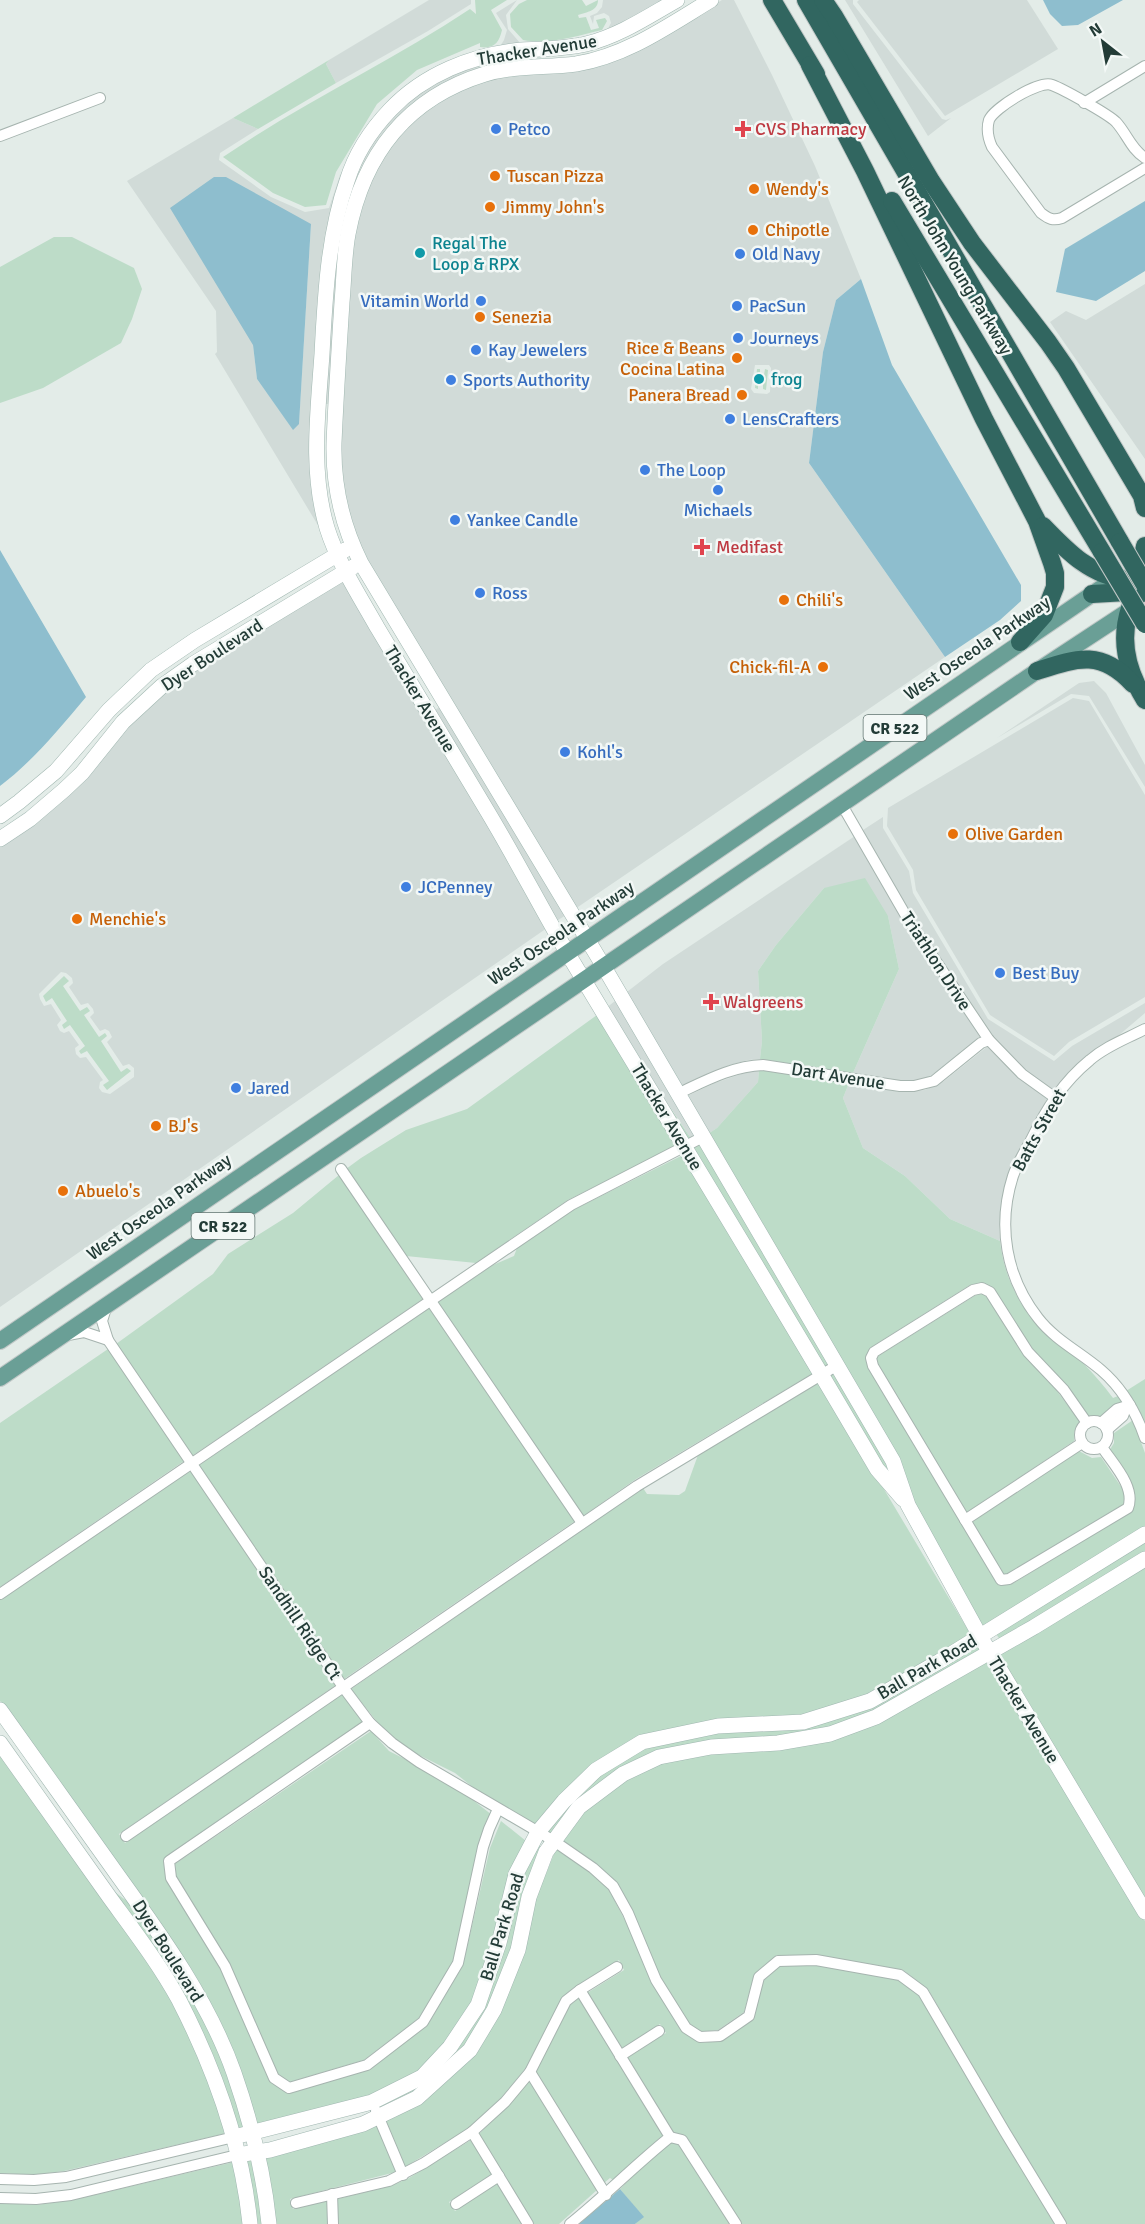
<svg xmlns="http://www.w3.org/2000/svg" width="1145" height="2224" font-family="Signika,sans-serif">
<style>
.built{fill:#d1dbd8;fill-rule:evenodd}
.green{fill:#bddcc8}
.water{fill:#8ebece}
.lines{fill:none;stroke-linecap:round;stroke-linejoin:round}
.street-casing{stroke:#a6b4af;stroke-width:12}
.secondary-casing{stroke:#a1b7b1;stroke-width:16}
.primary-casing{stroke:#c1c8c7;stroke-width:18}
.highway-casing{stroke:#c1c8c7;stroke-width:20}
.street{stroke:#fff;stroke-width:10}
.secondary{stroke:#fff;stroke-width:15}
.primary{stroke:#6a9f96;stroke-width:16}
.highway{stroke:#316660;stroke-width:18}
.highway-bridge-casing{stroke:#c1c8c7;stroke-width:20;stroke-linecap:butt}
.highway-bridge{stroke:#316660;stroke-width:18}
.shop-dot{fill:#3f7fe0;stroke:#f3f8f6;stroke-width:2}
.health-dot{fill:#e0444e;stroke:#f3f8f6;stroke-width:2}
.food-dot{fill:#e8710a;stroke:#f3f8f6;stroke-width:2}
.culture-dot{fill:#0f9aa8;stroke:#f3f8f6;stroke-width:2}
.labels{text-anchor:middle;stroke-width:5;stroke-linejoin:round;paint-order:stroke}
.shield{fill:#f3f8f6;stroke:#617470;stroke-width:1.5}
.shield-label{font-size:16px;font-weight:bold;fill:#233c37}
.street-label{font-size:18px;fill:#233c37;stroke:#f3f8f6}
.shop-label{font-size:18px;fill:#366cbe;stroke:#f3f8f6;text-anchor:start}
.health-label{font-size:18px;fill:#be3a42;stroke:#f3f8f6;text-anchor:start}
.food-label{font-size:18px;fill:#c56008;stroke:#f3f8f6;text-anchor:start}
.culture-label{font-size:18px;fill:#0d838f;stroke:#f3f8f6;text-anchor:start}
</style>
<rect width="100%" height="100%" fill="#e3ece8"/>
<g class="built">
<polygon points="429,0 471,0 471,4 428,31 336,83 326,64 329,60"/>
<polygon points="517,0 506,15 508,29 521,44 499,48 504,40 507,30 496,13"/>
<polygon points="603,0 666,0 606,32 611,23 609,16 604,13 594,16 593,24 590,16 597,13 602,7"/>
<path d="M722,0H734L772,75L815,166L861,279L836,300L823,352L809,463L945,657L575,909L357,544L339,468L353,237L374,171L409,122L450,94L489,79L661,37ZM755,365H769L771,368L770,392L767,394L754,393L751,389Z"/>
<polygon points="845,0 853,0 853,4 942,119 946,120 951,118 928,136"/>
<polygon points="859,0 1027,0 1058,49 945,116 857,2"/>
<polygon points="513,57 516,63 464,76 365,165 331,404 324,404 334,270 352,182 374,139 396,112 437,80 464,68"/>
<path d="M233,118L258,129L220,153L219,160L271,197L305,212L329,208L340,175L359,143L320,304L325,537L215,354L217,352L216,311L127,181ZM311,224L299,423L293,429L257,379L253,345Z"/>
<polygon points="1145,284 1145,459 1050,322 1066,311 1086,320"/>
<path d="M345,579L547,928L0,1307V845L147,707L196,669ZM61,972L66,973L72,978L73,983L69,987L81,1005L88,1003L93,1009L94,1013L90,1017L100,1031L105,1029L109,1031L112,1037L107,1042L123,1066L129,1064L134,1068V1077L110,1094L102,1092L99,1088L100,1082L103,1080L86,1057L80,1058L76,1054L75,1048L79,1045L69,1031L64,1033L60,1031L57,1025L61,1020L51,1004L44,1006L40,999L39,994Z"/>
<polygon points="1094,681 1106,693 1145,765 1145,787 1089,696 1071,694 997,738 1079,683"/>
<polygon points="1073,698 1089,701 1145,795 1145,997 1069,1042 1054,1056 990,1015 916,890 913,870 887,826 888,808"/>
<polygon points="441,706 566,915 555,922 432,712"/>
<polygon points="883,817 883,828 909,871 913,893 988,1019 1054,1061 1072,1046 1145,1003 1145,1013 1118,1036 1088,1054 1053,1090 1025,1070 993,1037 913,918 863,830"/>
<polygon points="855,836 905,924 981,1037 937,1072 922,1080 900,1081 853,1073 899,969 888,916 824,888 776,945 758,971 762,1041 760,1059 748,1060 730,1065 679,1087 623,995 663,964"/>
<polygon points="615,1001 673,1096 685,1097 715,1083 750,1071 759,1070 758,1082 717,1128 694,1143 605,1009"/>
<polygon points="988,1046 1019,1078 1047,1099 1008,1173 1002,1200 999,1228 1000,1241 950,1219 905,1176 863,1148 843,1098 849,1083 900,1092 925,1090 944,1081"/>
</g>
<g class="green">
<path d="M475,0H507L491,10L502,30C499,43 494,49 480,47V43L417,70L377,104L336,172L326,205L305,207L273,193L223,157C302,103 390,62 470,9L476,14Z"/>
<path d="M527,0H582L586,6L598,0C598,11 587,12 578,15L579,18L586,17L591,30L599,28L596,20L605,18L607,21L602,30C577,36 549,45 523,40L511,27L510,14L519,4Z"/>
<polygon points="329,60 326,64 336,83 258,129 233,118"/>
<polygon points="54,237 72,237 134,268 142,289 132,319 121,343 43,388 0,403 0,267"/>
<polygon points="757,369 760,369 760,374 764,375 765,369 768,370 766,390 763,389 763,384 758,383 758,389 755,388"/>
<polygon points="865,878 888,916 899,969 853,1073 760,1059 762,1041 758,971 776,945 824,888"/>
<polygon points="64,976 69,981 63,986 80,1011 87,1007 90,1011 84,1015 99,1037 105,1033 107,1036 101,1041 121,1072 127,1068 131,1071 107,1090 103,1085 109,1081 87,1051 81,1054 79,1051 85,1046 70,1025 64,1029 62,1025 67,1021 52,998 46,1002 43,996"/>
<polygon points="597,1015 678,1145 568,1200 476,1263 406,1256 346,1169 361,1158 406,1130 467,1109"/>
<path d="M618,1030L694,1143L717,1128L758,1082L759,1070L849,1083L843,1098L863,1148L905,1176L950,1219L1000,1241C1004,1279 1022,1312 1050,1338C1060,1347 1073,1354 1083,1363C1094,1374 1104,1386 1113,1398L1118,1396L1122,1402L1102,1419L1089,1417L1032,1349L991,1287L981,1283L970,1285L870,1348L866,1358L869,1369L1002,1585L1012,1584L1131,1512C1144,1491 1121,1469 1109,1451L1114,1443V1433L1133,1420L1145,1453V1527L979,1629Z"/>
<polygon points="683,1155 815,1372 636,1479 583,1516 437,1302 493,1265 514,1256 517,1248 573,1210"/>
<polygon points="339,1175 423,1299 192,1456 116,1344 213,1274 228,1254 293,1213"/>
<polygon points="982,1293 986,1296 1024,1355 1054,1387 1080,1422 1074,1432 1074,1441 966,1513 877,1365 876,1359 878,1356 976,1295"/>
<polygon points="429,1308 575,1521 344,1679 199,1465"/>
<polygon points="108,1349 184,1461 0,1587 0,1423"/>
<polygon points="1145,1379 1145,1422 1126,1391"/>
<polygon points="820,1382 971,1635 868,1696 802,1717 639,1737 531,1833 455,1773 393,1742 351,1689 643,1488 647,1494 679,1495 685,1491 698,1455"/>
<polygon points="1079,1451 1092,1458 1101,1457 1124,1491 1124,1504 1007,1574 1003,1574 972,1522"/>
<polygon points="190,1470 336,1685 119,1834 125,1843 342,1694 364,1722 166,1857 221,1968 287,2093 291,2093 368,2070 427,2026 463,1965 490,1848 501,1821 526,1841 473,2002 446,2043 419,2072 370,2097 256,2127 239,2071 29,1743 0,1701 0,1600"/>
<polygon points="1145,1540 1145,1553 1000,1640 995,1632"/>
<polygon points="1145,1566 1145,1902 995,1656"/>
<polygon points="976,1644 981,1651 873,1712 828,1729 657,1752 551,1836 543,1835 568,1805 599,1775 644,1747 719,1732 805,1727"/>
<polygon points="986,1660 1145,1921 1145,2224 1067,2224 1009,2130 928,1989 903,1970 816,1955 777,1955 754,1975 744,2012 718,2030 700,2032 690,2025 660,1978 632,1911 562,1840 583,1811 626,1779 661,1763 712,1752 832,1739"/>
<polygon points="371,1731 389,1751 450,1782 492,1815 454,1961 419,2018 364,2060 290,2082 278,2075 176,1877 175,1864"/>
<polygon points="0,1751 137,1945 173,2000 194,2042 227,2133 64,2171 33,2175 0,2173"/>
<polygon points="535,1846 544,1846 513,1948 489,2007 466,2046 414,2094 380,2109 379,2105 455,2050 521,1876"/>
<polygon points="556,1849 590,1872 609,1890 684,2033 701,2043 723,2040 752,2020 763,1981 780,1966 816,1965 899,1980 920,1995 1055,2224 635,2224 643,2217 620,2189 646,2163 673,2141 627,2058 666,2033 660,2024 621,2049 587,1993 624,1970 619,1960 573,1988 563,1997 526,2068 501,2098 469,2128 405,2167 385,2120 474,2053"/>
<polygon points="112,1890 135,1907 186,1985 229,2073 246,2129 237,2131 203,2038"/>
<polygon points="579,1998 663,2135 613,2180 610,2178 604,2183 535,2072 570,2005"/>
<polygon points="529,2081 597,2190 559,2224 534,2224 479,2134 508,2106"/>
<polygon points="376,2124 396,2172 290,2199 293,2209 327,2201 328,2224 274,2224 263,2157"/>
<polygon points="471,2140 492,2174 449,2202 455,2211 498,2183 522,2224 338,2224 337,2199 391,2186 409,2178"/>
<polygon points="253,2158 264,2224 255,2224 243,2160"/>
<polygon points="234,2162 245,2224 0,2224 0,2203 36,2205 73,2200"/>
</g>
<g class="water">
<polygon points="1043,0 1123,0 1078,25 1062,26 1050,14"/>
<polygon points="214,177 226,177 311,224 299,424 293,430 257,379 253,345 170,208"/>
<polygon points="1145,201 1145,271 1096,301 1056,292 1065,249"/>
<polygon points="861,279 892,365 1021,585 1021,601 1000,620 945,657 809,463 823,352 836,300"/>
<path d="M0,550L86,697C59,729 33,761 0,786Z"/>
<polygon points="620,2189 644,2217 635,2224 579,2224"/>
</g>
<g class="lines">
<g class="street-casing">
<g id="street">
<polyline points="1084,103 1145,66"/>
<polyline points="0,136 100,98"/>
<path d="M1145,158C1131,149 1127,134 1116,122C1108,114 1063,89 1052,85C1039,80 994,108 989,120C986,130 988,138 992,147L1041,213C1049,219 1053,221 1062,218L1145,168"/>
<polyline points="842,805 909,921 989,1040 1022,1074 1054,1097"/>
<path d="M1145,1029C1126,1039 1106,1046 1090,1060C1063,1082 1046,1109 1031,1140C1025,1151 1017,1164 1013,1176C997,1226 1006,1277 1038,1318C1055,1340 1080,1352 1101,1370C1122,1388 1136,1412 1145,1438"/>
<path d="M677,1094C705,1081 732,1066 763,1065L900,1086H914L934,1081L981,1043L989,1040"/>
<polyline points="341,1169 582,1523"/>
<polyline points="68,1335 84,1332 108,1340 102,1321 107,1305"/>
<polyline points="108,1340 343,1687 370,1723 392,1743 419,1762 554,1841 593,1868 613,1886 628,1913 656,1980 686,2028 700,2037 720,2036 749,2016 759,1977 778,1961 816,1960 900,1975 923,1992 1005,2132 1061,2224"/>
<circle cx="1094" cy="1435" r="14"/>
<path d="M1087,1423L1064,1390L1028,1352L990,1292L982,1288L973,1290L874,1352L871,1358L873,1366L1001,1580L1009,1579L1128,1508C1136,1487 1113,1464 1102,1447"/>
<polyline points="1101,1423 1117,1409 1130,1405"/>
<polyline points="1107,1430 1123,1416 1126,1408"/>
<polyline points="965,1520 1082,1443"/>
<polyline points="0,1594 571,1205 703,1137"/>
<polyline points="370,1723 169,1861 171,1878 225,1966 274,2078 289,2088 367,2065 423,2022 458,1963 483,1847 489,1829 498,1809"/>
<polyline points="126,1836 637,1486 836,1366"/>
<polyline points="620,2056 659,2031"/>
<polyline points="530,2072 606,2195"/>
<polyline points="376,2111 403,2175"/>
<polyline points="472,2132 528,2224"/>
<polyline points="670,2137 682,2140 736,2224"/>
<polyline points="0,2179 34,2180 66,2177 234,2137"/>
<polyline points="332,2194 333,2224"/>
<polyline points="0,2198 36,2199 71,2195 237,2155"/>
<polyline points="296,2203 389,2181 424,2163 472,2132 505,2102 530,2072 566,2001 580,1990 617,1967"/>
<polyline points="456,2204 499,2176"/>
<path d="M570,2224C605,2196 635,2165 670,2137L580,1990"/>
</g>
</g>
<g class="secondary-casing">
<g id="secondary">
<path d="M677,0C647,17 619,36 586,44C565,49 543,49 521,50C472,55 424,74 390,110C371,130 355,155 347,181C328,235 325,297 322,354C318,412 310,471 327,528C338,563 359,595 377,627C413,688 450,748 486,809C515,857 540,906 568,954C671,1125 776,1296 877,1469L903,1499"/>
<path d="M711,0C668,26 626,56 576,64C546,68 515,65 485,74C407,98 363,155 348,234C344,256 344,280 342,302C339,349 336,396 334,443C333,486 342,525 361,563L604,967L893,1461L908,1505L980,1636L1145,1912"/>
<polyline points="0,816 19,802 56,771 109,710 151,670 195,640 345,550"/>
<polyline points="0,839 30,819 64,790 82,773 123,722 162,686 193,664 353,567"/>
<path d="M0,1710C40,1766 79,1821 119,1877C163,1938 209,2002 234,2073C251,2122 264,2173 269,2224"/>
<path d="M0,1743C37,1795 74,1847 110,1898C134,1931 160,1965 179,2000C215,2070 242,2145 250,2224"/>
<polyline points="234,2137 372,2102 422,2077 450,2047 478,2005 499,1943 516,1874 538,1832 564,1801 596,1770 642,1742 718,1726 803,1722 870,1701 940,1661 1145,1534"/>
<polyline points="237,2155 270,2150 363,2124 417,2098 470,2050 494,2010 518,1950 529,1897 546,1852 579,1807 623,1774 659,1757 711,1747 778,1743 830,1734 876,1717 1034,1627 1145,1559"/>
</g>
</g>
<g class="primary-casing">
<g id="primary">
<polyline points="0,1341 1104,586"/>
<polyline points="0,1378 1037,671 1136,606"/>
</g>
</g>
<g class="highway-casing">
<g id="highway">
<polyline points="772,0 816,74"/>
<polyline points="806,0 1120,542"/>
<polyline points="823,0 834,16 931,181 972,243 1048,342 1066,368 1142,496 1145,508"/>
<polyline points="810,65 865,171 984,419 1037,521 1052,563 1055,573 1055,587 1044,615 1020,642"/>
<polyline points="892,201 1102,552"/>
<path d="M1043,526C1068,552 1091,576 1128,580"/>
<path d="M1145,577C1118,619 1119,658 1145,700"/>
<polyline points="1132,585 1142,562 1145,546"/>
<polyline points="1092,594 1127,592 1140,594"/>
<path d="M1037,671C1077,658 1101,649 1133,684"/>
</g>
</g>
<use href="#street" class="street"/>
<use href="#secondary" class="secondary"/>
<use href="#primary" class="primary"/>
<use href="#highway" class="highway"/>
<g class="highway-bridge-casing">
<g id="highway-bridge">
<polyline points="1120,542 1145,585"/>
<polyline points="1102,552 1145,624"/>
</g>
</g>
<use href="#highway-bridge" class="highway-bridge"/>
</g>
<g class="shop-dot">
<circle cx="496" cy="129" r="6"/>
<circle cx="740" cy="254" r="6"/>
<circle cx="481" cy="301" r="6"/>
<circle cx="737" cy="306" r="6"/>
<circle cx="738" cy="338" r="6"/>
<circle cx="476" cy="350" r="6"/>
<circle cx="451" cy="380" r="6"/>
<circle cx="730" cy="419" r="6"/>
<circle cx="645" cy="470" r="6"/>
<circle cx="718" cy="490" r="6"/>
<circle cx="455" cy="520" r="6"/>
<circle cx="480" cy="593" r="6"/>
<circle cx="565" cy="752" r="6"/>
<circle cx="406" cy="887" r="6"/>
<circle cx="1000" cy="973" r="6"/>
<circle cx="236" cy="1088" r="6"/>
</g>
<g class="health-dot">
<path d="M740 120h6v6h6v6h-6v6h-6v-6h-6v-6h6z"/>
<path d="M699 538h6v6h6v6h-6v6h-6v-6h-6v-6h6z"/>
<path d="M708 993h6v6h6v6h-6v6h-6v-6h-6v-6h6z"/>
</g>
<g class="food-dot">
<circle cx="495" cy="176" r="6"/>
<circle cx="754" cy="189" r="6"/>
<circle cx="490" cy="207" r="6"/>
<circle cx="753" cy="230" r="6"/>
<circle cx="480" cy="317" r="6"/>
<circle cx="737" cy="358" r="6"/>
<circle cx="742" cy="395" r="6"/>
<circle cx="784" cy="600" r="6"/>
<circle cx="823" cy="667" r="6"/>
<circle cx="953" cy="834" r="6"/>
<circle cx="77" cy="919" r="6"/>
<circle cx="156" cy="1126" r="6"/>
<circle cx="63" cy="1191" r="6"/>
</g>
<g class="culture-dot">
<circle cx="420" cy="253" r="6"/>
<circle cx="759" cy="379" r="6"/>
</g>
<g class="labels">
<g class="shield">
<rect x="863.5" y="715" width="63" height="26" rx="4.5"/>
<rect x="191.5" y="1213" width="63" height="26" rx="4.5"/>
</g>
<g class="shield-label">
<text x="895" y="734">CR 522</text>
<text x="223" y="1232">CR 522</text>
</g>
<g class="street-label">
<text transform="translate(537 50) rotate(-9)" y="6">Thacker Avenue</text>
<text transform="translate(955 265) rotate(59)" y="6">North John Young Parkway</text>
<text transform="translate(977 648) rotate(-34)" y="6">West Osceola Parkway</text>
<text transform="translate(212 655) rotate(-33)" y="6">Dyer Boulevard</text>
<text transform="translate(420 699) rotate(59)" y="6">Thacker Avenue</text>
<text transform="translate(561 933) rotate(-34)" y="6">West Osceola Parkway</text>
<text transform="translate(936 961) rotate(57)" y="6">Triathlon Drive</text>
<text transform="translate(838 1076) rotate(9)" y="6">Dart Avenue</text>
<text transform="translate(667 1117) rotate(59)" y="6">Thacker Avenue</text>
<text transform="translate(1039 1130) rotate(-61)" y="6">Batts Street</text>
<text transform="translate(159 1207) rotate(-35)" y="6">West Osceola Parkway</text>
<text transform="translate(300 1623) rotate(56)" y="6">Sandhill Ridge Ct</text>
<text transform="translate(927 1667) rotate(-30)" y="6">Ball Park Road</text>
<text transform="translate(1024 1710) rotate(59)" y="6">Thacker Avenue</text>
<text transform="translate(502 1927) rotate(-73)" y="6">Ball Park Road</text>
<text transform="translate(168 1951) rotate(58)" y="6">Dyer Boulevard</text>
</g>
<g class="shop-label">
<text x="508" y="135">Petco</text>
<text x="752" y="260">Old Navy</text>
<text x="469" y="307" text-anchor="end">Vitamin World</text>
<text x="749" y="312">PacSun</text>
<text x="750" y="344">Journeys</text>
<text x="488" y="356">Kay Jewelers</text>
<text x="463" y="386">Sports Authority</text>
<text x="742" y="425">LensCrafters</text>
<text x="657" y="476">The Loop</text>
<text x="718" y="516" text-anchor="middle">Michaels</text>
<text x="467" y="526">Yankee Candle</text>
<text x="492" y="599">Ross</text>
<text x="577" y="758">Kohl's</text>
<text x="418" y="893">JCPenney</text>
<text x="1012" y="979">Best Buy</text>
<text x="248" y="1094">Jared</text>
</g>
<g class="health-label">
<text x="755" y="135">CVS Pharmacy</text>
<text x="716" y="553">Medifast</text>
<text x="723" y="1008">Walgreens</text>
</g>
<g class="food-label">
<text x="507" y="182">Tuscan Pizza</text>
<text x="766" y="195">Wendy's</text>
<text x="502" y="213">Jimmy John's</text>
<text x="765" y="236">Chipotle</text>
<text x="492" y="323">Senezia</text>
<text x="725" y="354" text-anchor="end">Rice &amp; Beans<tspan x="725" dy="21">Cocina Latina</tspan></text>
<text x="730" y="401" text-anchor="end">Panera Bread</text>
<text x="796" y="606">Chili's</text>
<text x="811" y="673" text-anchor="end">Chick-fil-A</text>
<text x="965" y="840">Olive Garden</text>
<text x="89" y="925">Menchie's</text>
<text x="168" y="1132">BJ's</text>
<text x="75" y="1197">Abuelo's</text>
</g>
<g class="culture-label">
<text x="432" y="249">Regal The<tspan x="432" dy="21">Loop &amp; RPX</tspan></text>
<text x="771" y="385">frog</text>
</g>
</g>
<g transform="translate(1103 42) rotate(329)" stroke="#f3f8f6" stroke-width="4.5" paint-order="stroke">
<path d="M0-4.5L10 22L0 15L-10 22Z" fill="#233c37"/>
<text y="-9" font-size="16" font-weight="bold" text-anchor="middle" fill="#233c37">N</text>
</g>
</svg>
